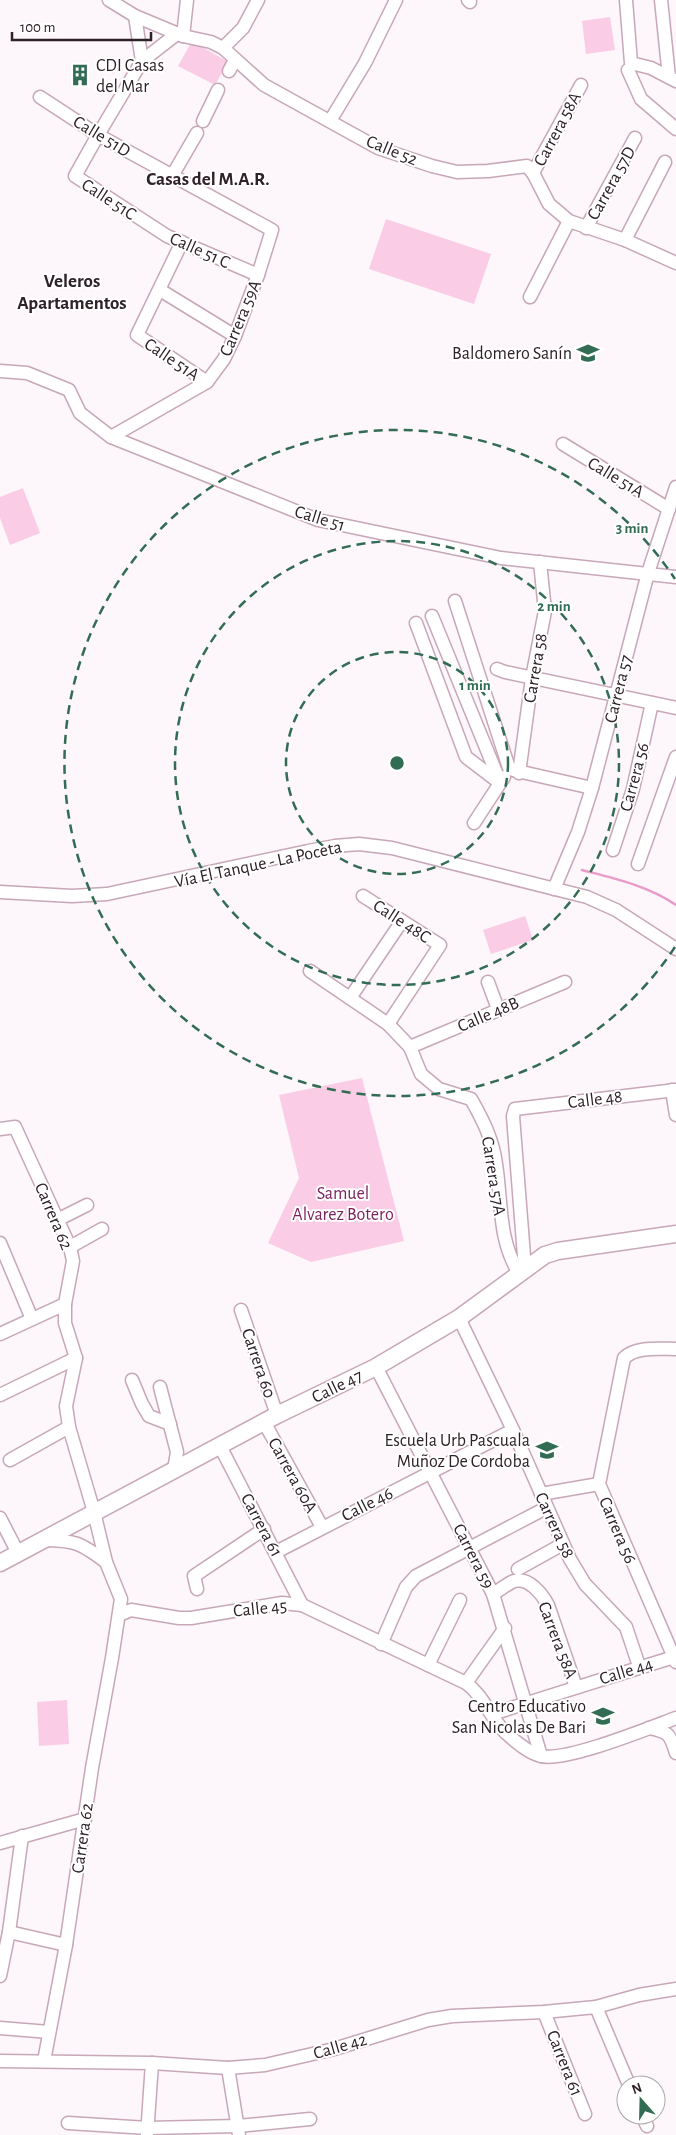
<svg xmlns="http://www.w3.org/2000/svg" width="676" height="2135" font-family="'Alegreya Sans',sans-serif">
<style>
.green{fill:#fbcce6}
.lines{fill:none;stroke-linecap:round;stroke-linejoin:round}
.stream{stroke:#e99bc9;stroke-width:2.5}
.minor-casing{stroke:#c7a7b8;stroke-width:15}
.major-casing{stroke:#c7a7b8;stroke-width:19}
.minor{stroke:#fff;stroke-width:12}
.major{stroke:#fff;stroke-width:16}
.ring{fill:none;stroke:#336c54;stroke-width:2.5;stroke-dasharray:9 6}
.labels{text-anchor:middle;stroke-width:4;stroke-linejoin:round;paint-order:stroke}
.poi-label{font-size:18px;fill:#2e2128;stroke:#fff;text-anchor:end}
.street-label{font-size:18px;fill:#2e2128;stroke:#fff}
.park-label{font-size:18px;fill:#7c235e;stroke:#fff}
.neighbourhood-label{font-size:19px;font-weight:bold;fill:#2e2128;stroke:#fff}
.centre{fill:#336c54;stroke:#fff;stroke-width:2.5}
.ring-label{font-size:15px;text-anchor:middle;font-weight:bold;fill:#336c54;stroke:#fff;stroke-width:4;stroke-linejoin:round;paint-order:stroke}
</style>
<rect width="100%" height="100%" fill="#fdf6fa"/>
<g class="green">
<polygon points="610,17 615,50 586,54 582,21"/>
<polygon points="192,41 228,62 215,85 178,66"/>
<polygon points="386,219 491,254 474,304 369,269"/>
<polygon points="23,488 40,533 10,545 0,518 0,497"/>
<polygon points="525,916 533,940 491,954 483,930"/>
<polygon points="362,1078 404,1241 311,1262 268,1243 299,1178 279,1095"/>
<polygon points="67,1700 69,1744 39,1746 37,1702"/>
</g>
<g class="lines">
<path class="stream" d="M582,870C613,878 649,886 676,905"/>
<g class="minor-casing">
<g id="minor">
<polyline points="109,0 135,16 183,36 211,42 223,48 264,85 378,148 432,166 457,172 488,171 527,166 533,173 549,204 569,221 625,240 676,263"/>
<polyline points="468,0 470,2"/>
<polyline points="626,0 631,63 651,68 676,81"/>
<polyline points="661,0 669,77"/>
<polyline points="135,16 142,61"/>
<polyline points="178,33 142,61 98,135 75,176 167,236 258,275"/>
<polyline points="183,36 187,0"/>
<polyline points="223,48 243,28 258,0"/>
<polyline points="628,70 641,99 676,129"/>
<polyline points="229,71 235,60"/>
<polyline points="40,97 98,135 272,230 258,275 235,336 224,359 207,382 111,437"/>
<polyline points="203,121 218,90"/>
<polyline points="330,121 365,63 396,0"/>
<polyline points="533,173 581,85"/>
<polyline points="172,176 197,133"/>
<polyline points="586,228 635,138"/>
<polyline points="625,240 665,162"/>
<polyline points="182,242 137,335 207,382"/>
<polyline points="160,290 235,336"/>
<polyline points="530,297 569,221"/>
<polyline points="0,371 27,373 69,390 80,413 111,437 318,520 501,558 676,577"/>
<polyline points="563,444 669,509"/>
<polyline points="455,601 509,768"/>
<polyline points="432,616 500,782"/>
<polyline points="416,623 466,757 500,783"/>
<polyline points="497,669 505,672 676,708"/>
<polyline points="513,770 592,788"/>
<polyline points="519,773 532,678 545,611 540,562"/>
<polyline points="474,823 504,777"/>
<polyline points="613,850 633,789 652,703"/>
<polyline points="638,864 676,757"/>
<polyline points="554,889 578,832 592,788 648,573 676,487"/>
<polyline points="0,892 72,896 107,894 308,851 335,846 359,844 392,848 587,897 616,910 676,949"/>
<polyline points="363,896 440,945 388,1024"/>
<path d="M310,971L388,1024L410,1047L421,1074L439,1089L471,1099C483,1120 493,1140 496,1164C502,1202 498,1240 519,1273"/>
<polyline points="488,982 498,1009"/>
<polyline points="350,998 402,921"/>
<polyline points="410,1047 565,982"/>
<polyline points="672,1090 676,1115"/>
<polyline points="0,1129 15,1127 70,1247 73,1261 65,1304 65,1323 76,1358 66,1406 69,1427 94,1512 106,1562 121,1599 112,1658 92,1768 66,1945 44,2061"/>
<polyline points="57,1220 87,1205"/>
<polyline points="0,1243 32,1319"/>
<polyline points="70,1247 102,1229"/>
<polyline points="525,1269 513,1116 515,1109 676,1090"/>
<polyline points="241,1310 277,1415"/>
<polyline points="459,1318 513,1430 570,1559 585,1584 626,1627 639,1666"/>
<polyline points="0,1334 65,1304"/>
<path d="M676,1349C660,1349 636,1346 624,1358L599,1484L676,1662"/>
<polyline points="376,1367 493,1594 541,1756"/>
<polyline points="132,1380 142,1404 149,1416 170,1424"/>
<polyline points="160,1387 177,1452 174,1470"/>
<polyline points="0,1395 76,1358"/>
<polyline points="264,1422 322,1527"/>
<polyline points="220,1446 302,1605"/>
<polyline points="10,1460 69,1427"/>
<polyline points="541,1494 599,1484"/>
<polyline points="0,1518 18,1553"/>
<path d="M43,1540C75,1540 81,1543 106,1562"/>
<polyline points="276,1552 513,1430"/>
<polyline points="518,1569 563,1544"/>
<polyline points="197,1589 194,1576 264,1529"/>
<path d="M493,1594C500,1590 507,1584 514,1581C529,1577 542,1594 548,1605L576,1687"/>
<path d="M119,1615L131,1610L179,1618H191L282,1603L302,1605L466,1683C484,1696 490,1718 506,1733C515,1741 528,1753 541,1756C566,1762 649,1728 676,1718"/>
<polyline points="381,1644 406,1587 416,1576 546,1508"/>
<polyline points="428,1665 460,1600"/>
<polyline points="466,1683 505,1628"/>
<polyline points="492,1714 674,1657"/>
<path d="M649,1728C668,1732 670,1733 676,1753"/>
<polyline points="0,1843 85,1819"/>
<polyline points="9,1932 66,1945"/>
<polyline points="0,1976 9,1932 22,1836"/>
<polyline points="596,2007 629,2085"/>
<polyline points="544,2012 585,2114"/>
<polyline points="0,2028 49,2032"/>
<polyline points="0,2061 152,2063 228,2068 265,2065 334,2049 428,2020 452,2016 544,2012 596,2007 639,1995 676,1989"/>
<polyline points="228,2068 239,2135"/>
<polyline points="642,2115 647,2126"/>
<polyline points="68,2123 148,2128 238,2126 310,2119"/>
<polyline points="147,2135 152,2063"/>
</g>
</g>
<g class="major-casing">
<polyline id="major" points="0,1563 277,1415 376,1367 459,1318 545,1255 558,1251 676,1234"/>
</g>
<use href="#minor" class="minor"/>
<use href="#major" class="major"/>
</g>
<g class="ring">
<circle cx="397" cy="763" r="111"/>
<circle cx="397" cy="763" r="222"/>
<path d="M675 947A333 333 0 1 1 675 579"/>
</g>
<defs>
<g id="building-bare" transform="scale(1.725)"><path d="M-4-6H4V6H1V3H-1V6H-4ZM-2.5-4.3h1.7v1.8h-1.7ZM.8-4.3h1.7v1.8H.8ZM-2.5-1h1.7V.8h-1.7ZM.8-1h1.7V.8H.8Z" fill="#336c54" stroke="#fff" stroke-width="2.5" paint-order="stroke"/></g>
<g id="school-bare" transform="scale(1.725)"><path d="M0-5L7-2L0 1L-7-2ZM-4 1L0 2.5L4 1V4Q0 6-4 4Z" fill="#336c54" stroke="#fff" stroke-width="2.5" paint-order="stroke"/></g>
</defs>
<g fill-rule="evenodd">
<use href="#building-bare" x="80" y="75"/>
<use href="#school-bare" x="588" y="353"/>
<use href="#school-bare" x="547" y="1450"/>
<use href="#school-bare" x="603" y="1716"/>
</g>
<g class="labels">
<g class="poi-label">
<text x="96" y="71" text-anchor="start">CDI Casas<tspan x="96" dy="21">del Mar</tspan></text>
<text x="572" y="359">Baldomero Sanín</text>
<text x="530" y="1446">Escuela Urb Pascuala<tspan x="530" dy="21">Muñoz De Cordoba</tspan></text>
<text x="586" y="1712">Centro Educativo<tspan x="586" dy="21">San Nicolas De Bari</tspan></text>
</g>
<g class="street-label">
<text transform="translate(557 129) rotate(-62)" y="6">Carrera 58A</text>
<text transform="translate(102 136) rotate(31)" y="6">Calle 51D</text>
<text transform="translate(392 150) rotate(22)" y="6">Calle 52</text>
<text transform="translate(611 183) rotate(-61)" y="6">Carrera 57D</text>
<text transform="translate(109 199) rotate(33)" y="6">Calle 51C</text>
<text transform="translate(200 250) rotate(24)" y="6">Calle 51 C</text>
<text transform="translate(240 318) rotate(-67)" y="6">Carrera 59A</text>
<text transform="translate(172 359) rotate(34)" y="6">Calle 51A</text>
<text transform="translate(616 477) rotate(31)" y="6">Calle 51A</text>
<text transform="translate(320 518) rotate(17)" y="6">Calle 51</text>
<text transform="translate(535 668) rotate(-80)" y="6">Carrera 58</text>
<text transform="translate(618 689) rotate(-76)" y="6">Carrera 57</text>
<text transform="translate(634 777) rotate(-75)" y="6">Carrera 56</text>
<text transform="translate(258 864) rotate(-12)" y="6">Vía El Tanque - La Poceta</text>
<text transform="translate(402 921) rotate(33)" y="6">Calle 48C</text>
<text transform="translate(488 1014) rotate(-23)" y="6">Calle 48B</text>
<text transform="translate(595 1099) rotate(-7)" y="6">Calle 48</text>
<text transform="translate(494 1176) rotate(81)" y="6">Carrera 57A</text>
<text transform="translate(54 1216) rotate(67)" y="6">Carrera 62</text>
<text transform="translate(259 1363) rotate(71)" y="6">Carrera 60</text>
<text transform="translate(337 1386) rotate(-26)" y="6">Calle 47</text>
<text transform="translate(293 1475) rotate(61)" y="6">Carrera 60A</text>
<text transform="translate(367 1504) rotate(-27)" y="6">Calle 46</text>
<text transform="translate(262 1525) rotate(62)" y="6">Carrera 61</text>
<text transform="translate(555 1525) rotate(65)" y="6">Carrera 58</text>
<text transform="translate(618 1530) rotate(67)" y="6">Carrera 56</text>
<text transform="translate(474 1556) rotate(63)" y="6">Carrera 59</text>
<text transform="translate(260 1608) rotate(-6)" y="6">Calle 45</text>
<text transform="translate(558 1640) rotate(69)" y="6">Carrera 58A</text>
<text transform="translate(626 1671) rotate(-17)" y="6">Calle 44</text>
<text transform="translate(82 1838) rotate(-82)" y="6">Carrera 62</text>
<text transform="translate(340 2046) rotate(-16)" y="6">Calle 42</text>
<text transform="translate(565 2063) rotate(68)" y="6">Carrera 61</text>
</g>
<g class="park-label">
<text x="343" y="1199">Samuel<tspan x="343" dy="21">Alvarez Botero</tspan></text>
</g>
<g class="neighbourhood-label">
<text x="208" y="185">Casas del M.A.R.</text>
<text x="72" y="287">Veleros<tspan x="72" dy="22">Apartamentos</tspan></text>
</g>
</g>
<circle cx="397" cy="763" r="8" class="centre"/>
<g class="ring-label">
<text x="632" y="533">3 min</text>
<text x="554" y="611">2 min</text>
<text x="475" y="690">1 min</text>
</g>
<g transform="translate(641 2100) rotate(340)"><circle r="24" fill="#ffffff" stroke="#aba6a9"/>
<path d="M0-4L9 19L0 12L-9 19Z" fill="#336c54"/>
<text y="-8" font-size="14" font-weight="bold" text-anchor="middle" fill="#2e2128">N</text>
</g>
<path d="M12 32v8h139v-8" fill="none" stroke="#2e2128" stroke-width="2.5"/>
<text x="20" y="32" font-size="15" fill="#2e2128" stroke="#ffffff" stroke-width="4" paint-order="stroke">100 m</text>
</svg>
